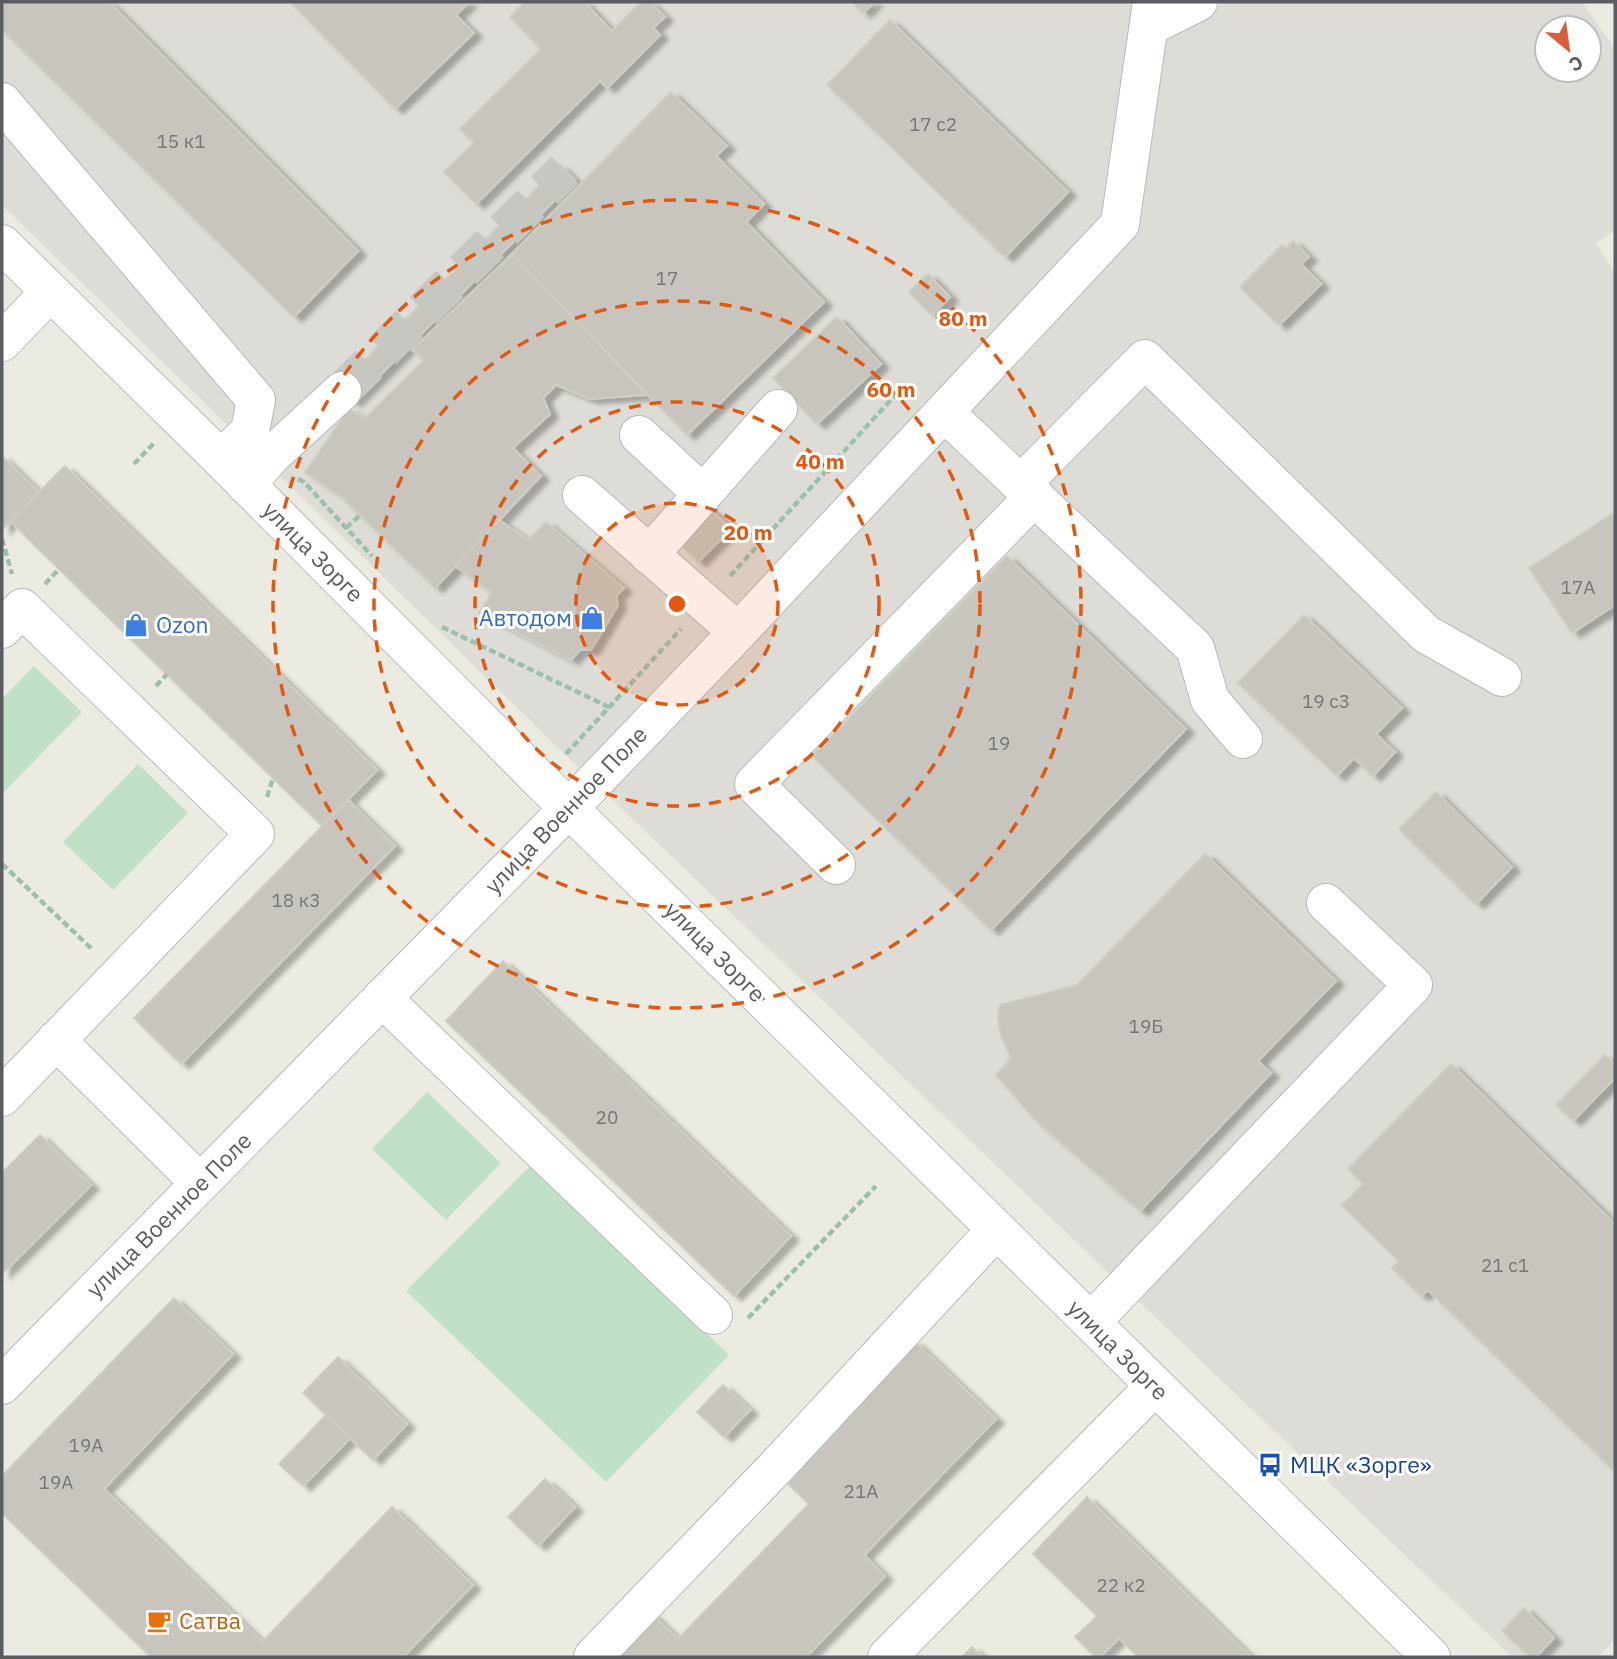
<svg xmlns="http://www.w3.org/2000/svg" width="1617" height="1659" font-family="'IBM Plex Sans',sans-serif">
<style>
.industrial{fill:#dddcd6;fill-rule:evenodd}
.green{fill:#c0e1c5}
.building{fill:#c7c5be;stroke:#cfcdc1;stroke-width:2;filter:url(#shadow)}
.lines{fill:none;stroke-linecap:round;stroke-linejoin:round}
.minor-tunnel{stroke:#c7c7c2;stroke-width:38;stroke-dasharray:38 19;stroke-linecap:butt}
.minor-casing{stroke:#b7b8bd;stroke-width:40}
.path{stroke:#9ac1ab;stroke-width:4.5;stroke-dasharray:7 3.5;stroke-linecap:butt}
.minor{stroke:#fff;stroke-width:38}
.ring{fill:none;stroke:#e15910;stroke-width:3.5;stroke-dasharray:12 9}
.labels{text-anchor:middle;stroke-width:6;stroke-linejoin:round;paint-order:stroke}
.number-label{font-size:19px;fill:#757678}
.street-label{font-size:23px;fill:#5a5c61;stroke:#fff}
.shop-label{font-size:23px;fill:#366cbe;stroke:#fff;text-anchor:end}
.transit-label{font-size:23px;fill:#164399;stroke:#fff;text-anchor:start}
.food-label{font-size:23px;fill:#c56008;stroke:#fff;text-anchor:start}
.centre{fill:#e15910;stroke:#fff;stroke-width:3.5}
.ring-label{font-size:21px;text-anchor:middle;font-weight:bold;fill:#e15910;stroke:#fff;stroke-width:6;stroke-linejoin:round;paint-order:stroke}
</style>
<defs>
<filter id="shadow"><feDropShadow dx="8" dy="4.5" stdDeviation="2" flood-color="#0004"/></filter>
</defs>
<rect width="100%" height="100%" fill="#ebebe2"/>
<path class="industrial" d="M2,2H1582L1615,49V231L1596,243L1615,273V1639L1598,1657H1512L584,773L2,205ZM1547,28H1589V70H1547Z"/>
<g class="green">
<polygon points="34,666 82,712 2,794 2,699"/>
<polygon points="138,764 188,813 113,890 63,842"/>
<polygon points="427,1092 501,1163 446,1220 372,1149"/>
<polygon points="532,1164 729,1355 606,1482 406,1291"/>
</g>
<g class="building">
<polygon points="5,2 109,2 358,251 294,317 2,30 2,5"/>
<polygon points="290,2 469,2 456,15 474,33 395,109"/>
<polygon points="525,2 584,2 612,31 641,2 650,2 665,17 653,28 660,35 607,88 600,81 476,204 444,172 474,143 460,129 541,49 510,17"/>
<polygon points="852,2 874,2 863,13"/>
<polygon points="890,20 1068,192 1005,257 827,85"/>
<polygon points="671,92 727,146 716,156 764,204 746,222 824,302 687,435 512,254"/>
<polygon points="560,165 575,180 353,402 338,387"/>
<polygon points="1293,241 1309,257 1301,264 1321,284 1279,325 1240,287 1282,245 1286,249"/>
<polygon points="512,254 647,395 590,399 556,385 543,398 550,414 513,448 541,476 435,588 339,495 305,472 349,409 365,418 424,360 412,350"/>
<polygon points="928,274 950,297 932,315 909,292"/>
<polygon points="837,317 881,364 817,424 773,378"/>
<polygon points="2,456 39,492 2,530"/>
<polygon points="65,466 377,770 322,826 10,521"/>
<polygon points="707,506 731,529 698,562 675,539"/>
<polygon points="1615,512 1615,605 1572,633 1529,568"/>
<polygon points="499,520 528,540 546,522 624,588 616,596 618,605 591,650 580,650 571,660 479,613 492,592 455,566"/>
<polygon points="1007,556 1186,729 991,930 812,756"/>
<polygon points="1304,615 1402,708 1376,734 1395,752 1373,776 1354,758 1337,776 1238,683"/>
<polygon points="1436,792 1512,867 1476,904 1399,829"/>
<polygon points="348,800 395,846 181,1064 134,1018"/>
<polygon points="1205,854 1336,981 1258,1061 1271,1073 1140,1211 1038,1123 996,1075 1011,1058 1000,1033 998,1018 1000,1005 1077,985"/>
<polygon points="503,961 791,1236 734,1296 446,1021"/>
<polygon points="1605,1055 1615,1065 1615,1078 1573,1121 1556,1105"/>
<polygon points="1451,1064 1615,1224 1615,1468 1613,1470 1428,1290 1421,1296 1392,1268 1399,1261 1342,1205 1363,1184 1348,1169"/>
<polygon points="40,1135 91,1185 2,1274 2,1173"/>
<polygon points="174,1298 233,1354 104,1489 262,1642 392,1507 473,1585 403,1657 151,1657 2,1513 2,1476"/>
<polygon points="914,1341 996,1419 864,1555 885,1576 806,1657 608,1657 651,1613 678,1639 809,1504 782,1478"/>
<polygon points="338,1357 407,1424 373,1460 303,1393"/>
<polygon points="723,1385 750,1410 724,1437 697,1412"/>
<polygon points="326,1415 350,1438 303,1486 279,1464"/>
<polygon points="545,1479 575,1507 538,1546 508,1517"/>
<polygon points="1087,1497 1251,1657 1138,1657 1119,1638 1100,1657 1095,1657 1075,1637 1097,1616 1033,1554"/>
<polygon points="1524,1608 1554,1638 1536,1657 1530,1657 1502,1631"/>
<polygon points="972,1647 982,1657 962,1657"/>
</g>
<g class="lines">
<polyline class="minor-tunnel" points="342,391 565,170"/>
<g class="minor-casing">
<g id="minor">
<polyline points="1150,26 1198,2"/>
<polyline points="2,102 256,400 250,431 221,459"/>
<polyline points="2,244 221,459 541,781 1431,1657"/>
<polyline points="2,342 50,292"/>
<polyline points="945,413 1195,648 1210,700 1243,739"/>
<polyline points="639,435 703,494"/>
<polyline points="1021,484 1145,359 1426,634 1502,677"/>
<polyline points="246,485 272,455 342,391"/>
<polyline points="582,495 738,632"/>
<polyline points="649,555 778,409"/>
<polyline points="2,629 22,608 255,834 2,1097"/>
<polyline points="836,865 754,784 1035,496"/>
<polyline points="382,998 713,1315"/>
<polyline points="56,1040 200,1183"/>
<polyline points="1091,1322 1413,985 1326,903"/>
<polyline points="2,1385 569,808 738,632 1120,224 1152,2"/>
<polyline points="593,1657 778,1465 996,1230"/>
<polyline points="887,1657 1154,1387"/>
</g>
</g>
<g class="path">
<polyline points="134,464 155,442"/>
<polyline points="298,479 304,482 372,556"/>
<polyline points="346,528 360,515"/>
<polyline points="2,539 12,574"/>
<polyline points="730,576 899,391"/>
<polyline points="45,584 59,569"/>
<polyline points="442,627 609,707"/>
<polyline points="156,686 167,674"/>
<polyline points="566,754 681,629"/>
<polyline points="267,797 273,778"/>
<polyline points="2,864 93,950"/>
<polyline points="748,1318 876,1186"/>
</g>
<use href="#minor" class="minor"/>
</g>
<circle cx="677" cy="604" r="101" fill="#e15910" fill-opacity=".12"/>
<g class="ring">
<circle cx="677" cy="604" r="101"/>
<circle cx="677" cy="604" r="202"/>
<circle cx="677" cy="604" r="303"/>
<circle cx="677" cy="604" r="404"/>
</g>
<defs>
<g id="shop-bare" transform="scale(1.89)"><path d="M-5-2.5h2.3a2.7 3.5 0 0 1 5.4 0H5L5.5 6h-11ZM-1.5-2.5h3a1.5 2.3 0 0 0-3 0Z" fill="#3f7fe0" stroke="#fff" stroke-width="2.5" paint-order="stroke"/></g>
<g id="bus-bare" transform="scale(1.89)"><path d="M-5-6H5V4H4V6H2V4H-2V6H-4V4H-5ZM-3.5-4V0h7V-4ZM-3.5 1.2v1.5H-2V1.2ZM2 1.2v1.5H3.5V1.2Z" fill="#1a4fb4" stroke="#fff" stroke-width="2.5" paint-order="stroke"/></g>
<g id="cafe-bare" transform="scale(1.89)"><path d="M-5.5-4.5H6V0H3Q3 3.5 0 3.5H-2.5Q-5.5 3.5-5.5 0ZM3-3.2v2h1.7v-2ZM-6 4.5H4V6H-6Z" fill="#e8710a" stroke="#fff" stroke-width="2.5" paint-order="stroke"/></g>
</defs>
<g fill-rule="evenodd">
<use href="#shop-bare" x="592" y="618"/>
<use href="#shop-bare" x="136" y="625"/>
<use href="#bus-bare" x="1270" y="1465"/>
<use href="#cafe-bare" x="159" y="1621"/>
</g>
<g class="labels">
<g class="number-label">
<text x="933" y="131">17 с2</text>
<text x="181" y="148">15 к1</text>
<text x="667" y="285">17</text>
<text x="1578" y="594">17А</text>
<text x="1326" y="708">19 с3</text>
<text x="999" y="750">19</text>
<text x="296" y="907">18 к3</text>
<text x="1146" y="1033">19Б</text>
<text x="607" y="1124">20</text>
<text x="1505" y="1272">21 с1</text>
<text x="86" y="1452">19А</text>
<text x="56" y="1489">19А</text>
<text x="861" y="1498">21А</text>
<text x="1121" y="1592">22 к2</text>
</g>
<g class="street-label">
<text transform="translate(313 552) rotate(45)" y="8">улица Зорге</text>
<text transform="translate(566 810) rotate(-46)" y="8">улица Военное Поле</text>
<text transform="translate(715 952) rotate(45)" y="8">улица Зорге</text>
<text transform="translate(169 1215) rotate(-45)" y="8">улица Военное Поле</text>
<text transform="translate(1118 1350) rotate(45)" y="8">улица Зорге</text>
</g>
<g class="shop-label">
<text x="572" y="626">Автодом</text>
<text x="156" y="633" text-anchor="start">Ozon</text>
</g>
<g class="transit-label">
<text x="1290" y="1473">МЦК «Зорге»</text>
</g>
<g class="food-label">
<text x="179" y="1629">Сатва</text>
</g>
</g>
<circle cx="677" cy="604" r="10" class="centre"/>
<g class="ring-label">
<text x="963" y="326">80 m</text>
<text x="891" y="397">60 m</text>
<text x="820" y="469">40 m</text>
<text x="748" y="540">20 m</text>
</g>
<rect width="1617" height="1659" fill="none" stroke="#5a5c61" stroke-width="7"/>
<g transform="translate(1568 49) rotate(151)"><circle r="33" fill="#ffffff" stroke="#bdbec0" stroke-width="2"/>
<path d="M0-5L12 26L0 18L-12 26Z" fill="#d85d3b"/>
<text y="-10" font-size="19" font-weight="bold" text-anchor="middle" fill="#5a5c61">С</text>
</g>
</svg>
